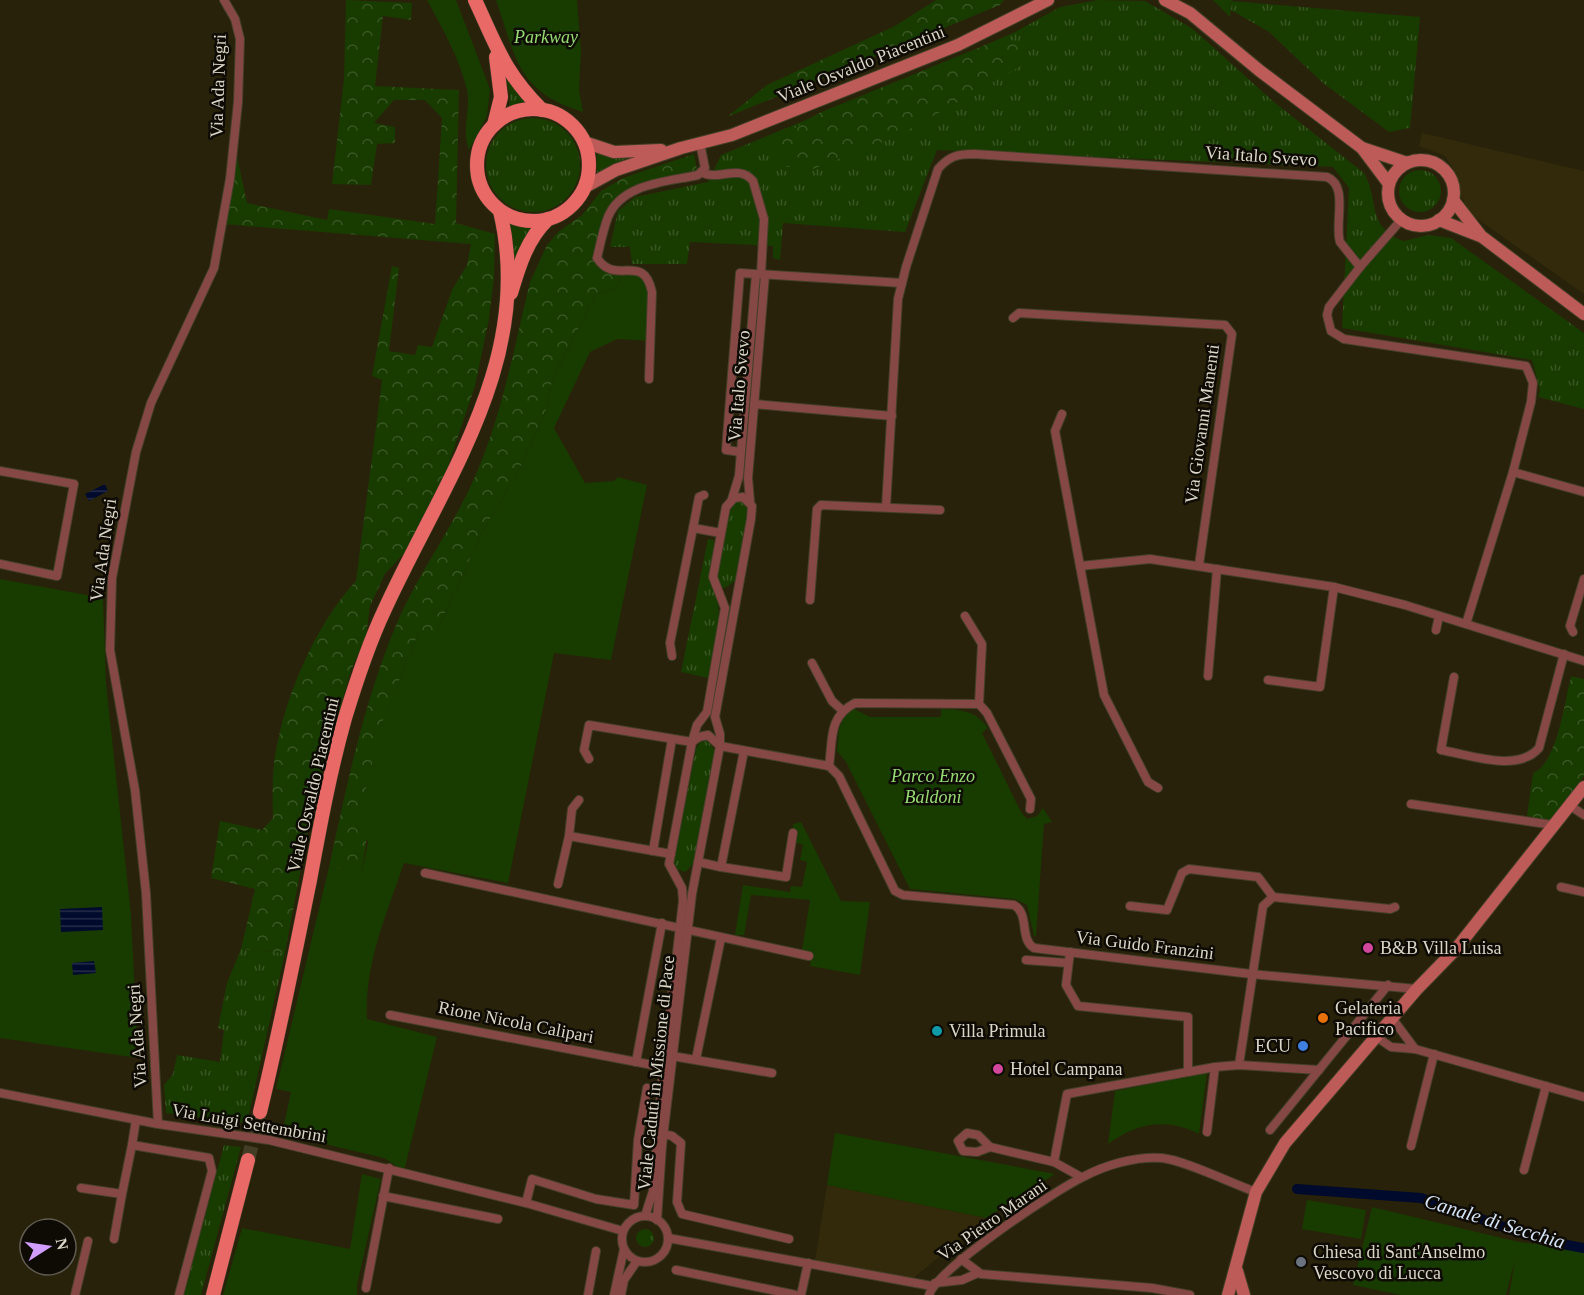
<svg xmlns="http://www.w3.org/2000/svg" width="1584" height="1295" font-family="'Times New Roman',serif">
<style>
.built{fill:#322a0a}
.grass{fill:url(#grass-tufts)}
.forest{fill:url(#forest-crowns)}
.park{fill:#183b00}
.water{fill:url(#water-rules)}
.lines{fill:none;stroke-linecap:round;stroke-linejoin:round}
.canal{stroke:#000a2c;stroke-width:10}
.primary-tunnel{stroke:#443d26;stroke-width:14;stroke-dasharray:14 7;stroke-linecap:butt}
.street-casing{stroke:#453f28;stroke-width:10}
.secondary-casing{stroke:#453f28;stroke-width:14}
.primary-casing{stroke:#453f28;stroke-width:15}
.street{stroke:#854845;stroke-width:8}
.secondary{stroke:#bd5b58;stroke-width:12}
.primary{stroke:#e86966;stroke-width:14}
.hotel-dot{fill:#d1479c;stroke:#0e0b04;stroke-width:2}
.food-dot{fill:#e8710a;stroke:#0e0b04;stroke-width:2}
.culture-dot{fill:#0f9aa8;stroke:#0e0b04;stroke-width:2}
.shop-dot{fill:#3f7fe0;stroke:#0e0b04;stroke-width:2}
.worship-dot{fill:#6b7280;stroke:#0e0b04;stroke-width:2}
.labels{text-anchor:middle;stroke-width:5;stroke-linejoin:round;paint-order:stroke}
.park-label{font-size:18px;font-style:italic;fill:#96dc72;stroke:#0e0b04}
.street-label{font-size:18px;fill:#dad6c8;stroke:#0e0b04}
.poi-label{font-size:18px;fill:#dad6c8;stroke:#0e0b04;text-anchor:start}
.water-label{font-size:20px;font-style:italic;fill:#d6e5f9;stroke:#0e0b04}
</style>
<defs>
<pattern id="grass-tufts" width="24" height="20" patternUnits="userSpaceOnUse" patternTransform="scale(1.5)"><rect width="24" height="20" fill="#183b00"/><path d="M3 7l-1-3M5 7V3M7 7l1-3M15 17l-1-3M17 17v-4M19 17l1-3" fill="none" stroke="#395724"/></pattern>
<pattern id="forest-crowns" width="20" height="18" patternUnits="userSpaceOnUse" patternTransform="scale(1.5)"><rect width="20" height="18" fill="#183b00"/><path d="M2 6a3 3 0 1 1 6 0M12 15a3 3 0 1 1 6 0" fill="none" stroke="#395724"/></pattern>
<pattern id="water-rules" width="6" height="5" patternUnits="userSpaceOnUse" patternTransform="scale(1.5)"><rect width="6" height="5" fill="#000a2c"/><path d="M0 2.5h6" fill="none" stroke="#252d49"/></pattern>
</defs>
<rect width="100%" height="100%" fill="#29220a"/>
<g class="built">
<polygon points="1422,133 1584,171 1584,294 1469,213 1459,191 1456,173 1445,156 1419,146"/>
<polygon points="827,1185 986,1218 912,1279 815,1261"/>
</g>
<g class="grass">
<path d="M1098,0L1145,1L1193,29L1274,102L1364,173C1380,201 1366,228 1404,241L1428,235L1451,238L1584,333V409L1538,397L1540,390L1532,360L1342,328L1349,188L1333,167L937,150L905,232L783,223L780,260L773,258V246L690,242L687,264H632L630,247H610L618,211L635,197L708,182L721,155L965,54L1015,32L1060,7Z"/>
<polygon points="1232,1 1420,17 1410,128 1389,132 1323,83 1269,32 1231,10"/>
<polygon points="506,79 527,103 509,109 510,96"/>
<circle cx="533" cy="165" r="47"/>
<polygon points="597,152 615,158 640,158 624,160 597,173"/>
<circle cx="1420" cy="191" r="21"/>
<polygon points="510,224 533,228 511,277 513,243"/>
<polygon points="735,502 745,502 749,512 735,581 725,588 721,587 716,577 730,511"/>
<polygon points="708,539 714,540 710,582 718,601 719,618 708,678 681,672"/>
<polygon points="708,741 715,751 694,863 685,872 677,869 674,861 696,749 700,742"/>
<polygon points="241,949 285,953 247,1123 166,1113 164,1085 173,1074 177,1055 220,1062 224,1030 218,1028 227,983"/>
<polygon points="224,1145 241,1147 201,1295 184,1295"/>
<circle cx="645" cy="1238" r="9"/>
</g>
<g class="forest">
<path d="M346,0L412,3L411,20L383,16L375,86L459,90L456,223L495,234L494,277L489,319L475,386L447,469L406,551L385,574L370,606L366,636L351,670L313,804L285,953L241,949L255,889L211,878L220,821L262,830L273,818C272,791 272,762 279,736C290,685 320,619 356,581L382,380L372,376L392,266L399,268L389,351L415,355L418,345L432,347L452,290L467,265L471,244L222,224L234,142L247,203L327,220L329,209L435,224L442,118L425,100H394L374,123L395,127V143L377,144L371,185L332,184L344,79Z"/>
<polygon points="936,0 1004,0 1000,5 727,117 767,85 895,26"/>
<polygon points="1213,0 1232,0 1230,17"/>
<polygon points="1000,39 1012,40 1023,50 1021,66 896,137 813,169 782,166 773,142 819,113"/>
<path d="M694,154L698,175L636,189L616,203L597,258L602,266L624,271L618,286L596,294L553,378L546,410L521,466L482,533L436,632H419L382,724L362,873L329,867C346,789 362,710 392,635C414,578 453,529 476,474C503,412 514,347 530,282L547,245L558,232L582,215L601,191L623,178Z"/>
<path d="M1571,676L1584,679V776L1551,820L1527,816L1533,773C1557,764 1565,700 1571,676Z"/>
</g>
<g class="park">
<path d="M427,0H456L490,89L487,116L469,150C461,128 471,111 467,90C460,59 442,28 427,0Z"/>
<path d="M496,0H577L581,52L579,90L583,112C517,92 516,58 496,0Z"/>
<path d="M624,271L649,278L650,341L617,339L590,352L554,428L585,483L614,481L618,477L647,485L611,660L554,653L508,883L404,863C387,913 364,965 367,1019L437,1037L404,1171L384,1158L282,1134L291,1092L276,1089L329,867L362,872L368,842L357,825L382,723L419,632H436L482,533L521,466L546,410L553,378L596,294L618,286Z"/>
<polygon points="0,579 103,598 106,683 131,915 138,1058 0,1038"/>
<path d="M854,709L870,717H941V709C962,710 975,710 988,728L982,733L1021,812L1027,819L1037,816L1043,808L1052,822L1044,824L1036,936H1034L1027,905L1015,899L910,889L846,762L837,751L839,729L846,713Z"/>
<polygon points="801,822 841,901 870,902 860,975 810,966 812,952 802,950 810,900 751,895 744,935 735,935 743,885 790,892 791,886 802,887 807,862 800,860 803,845 795,842 797,830 793,829 793,824"/>
<path d="M1207,1073L1199,1134C1167,1117 1136,1123 1108,1144L1115,1091Z"/>
<polygon points="835,1133 1055,1174 986,1218 827,1185"/>
<polygon points="362,1174 381,1179 357,1285 357,1295 223,1295 242,1228 350,1249"/>
<polygon points="1307,1200 1366,1210 1361,1239 1302,1229"/>
<polygon points="1372,1207 1519,1242 1584,1250 1584,1295 1509,1295 1515,1260 1506,1295 1401,1295 1353,1285"/>
</g>
<g class="water">
<polygon points="105,484 108,491 89,501 85,494"/>
<polygon points="102,907 103,930 61,932 60,909"/>
<polygon points="94,961 96,973 73,975 72,963"/>
</g>
<g class="lines">
<polyline class="canal" points="1297,1189 1421,1198 1512,1230 1551,1242 1584,1248"/>
<polyline class="primary-tunnel" points="248,1160 260,1112"/>
<g class="street-casing">
<g id="street">
<path d="M701,172C718,182 738,163 753,181L764,219L761,274"/>
<polyline points="1360,267 1402,219"/>
<polyline points="1013,318 1019,313 1225,325 1232,334 1199,565"/>
<path d="M649,379L652,292C643,251 616,287 597,258C600,245 603,230 608,217C622,183 667,182 698,175L705,168L700,143"/>
<polyline points="754,404 892,416"/>
<polyline points="1062,414 1055,431 1080,566 1150,559 1334,587 1405,605 1584,661"/>
<polyline points="741,452 726,450 740,273 902,283"/>
<polyline points="0,471 74,484 57,576 0,564"/>
<polyline points="1513,472 1584,492"/>
<polyline points="732,499 739,476 756,274"/>
<polyline points="750,501 748,478 765,275"/>
<path d="M886,507L898,299L906,267L938,169C949,156 958,154 974,154L1327,177C1349,186 1334,223 1340,242L1360,267L1329,307L1327,315L1331,331L1344,339L1526,366L1533,383L1531,402L1513,472L1466,624"/>
<polyline points="693,528 699,497 704,495"/>
<polyline points="1080,566 1104,695 1148,782 1158,788"/>
<polyline points="810,600 817,509 821,505 940,510"/>
<polyline points="965,616 982,644 979,704"/>
<polyline points="1436,630 1439,616"/>
<polyline points="1573,632 1570,626 1584,579"/>
<polyline points="672,656 670,643 693,528 721,533"/>
<polyline points="812,663 832,701 842,710"/>
<polyline points="1208,676 1217,569"/>
<path d="M1454,677L1441,750C1470,755 1518,773 1539,748L1564,654"/>
<polyline points="1268,680 1320,687 1334,587"/>
<polyline points="744,751 721,867 786,877 793,833"/>
<path d="M589,759L584,750L589,725L692,742L699,737L708,735L720,746L829,766L839,776L895,891L903,895L1014,905C1030,914 1019,939 1034,948L1251,974L1417,989"/>
<path d="M829,766C833,739 828,717 855,703L979,704L987,713L1031,799L1030,809"/>
<polyline points="579,800 572,809 569,836 671,854"/>
<polyline points="1411,804 1553,825"/>
<polyline points="1569,805 1584,815"/>
<polyline points="653,851 672,739"/>
<polyline points="698,862 721,867"/>
<polyline points="425,873 809,956"/>
<polyline points="558,884 569,836"/>
<polyline points="1561,887 1584,892"/>
<polyline points="1130,906 1167,910 1182,873 1189,869 1258,877 1273,897"/>
<polyline points="1070,952 1066,985 1078,1006 1188,1017 1188,1072"/>
<polyline points="1026,960 1068,963"/>
<polyline points="390,1015 663,1067"/>
<polyline points="1392,1018 1415,1049"/>
<polyline points="1375,1036 1391,1047 1415,1049 1584,1097"/>
<polyline points="672,1056 772,1073"/>
<polyline points="696,1059 721,938"/>
<polyline points="636,1062 662,923"/>
<polyline points="1239,1065 1263,906 1273,897 1390,909 1395,907"/>
<polyline points="0,1093 158,1124 269,1140 526,1203 623,1231"/>
<polyline points="136,1120 132,1145 209,1158 212,1171 179,1295"/>
<polyline points="158,1124 146,893 135,790 110,650 112,578 136,452 151,403 214,268 230,179 238,102 240,39 235,19 224,0"/>
<polyline points="1270,1130 1388,985"/>
<polyline points="1207,1132 1215,1067"/>
<polyline points="664,1134 672,1136 681,1143 677,1202 682,1214 789,1239"/>
<polyline points="1411,1146 1434,1054"/>
<polyline points="990,1147 978,1135 967,1133 958,1141 963,1151 977,1152 990,1147 1054,1162 1081,1177"/>
<polyline points="1054,1162 1067,1094 1215,1067 1239,1065 1319,1070"/>
<polyline points="1524,1170 1546,1086"/>
<polyline points="81,1188 122,1194 132,1145"/>
<polyline points="383,1196 498,1219"/>
<polyline points="526,1203 532,1179 596,1199 634,1205 638,1140 647,1088"/>
<polyline points="645,1216 653,1191 662,1080 683,901 682,888 669,864 692,742 697,725 707,712 725,608 713,577 726,507 734,498 743,497 752,506 751,519 715,717 720,734 720,746 692,894 662,1146 657,1220"/>
<circle cx="645" cy="1239" r="23"/>
<polyline points="668,1238 932,1286"/>
<polyline points="114,1239 122,1194"/>
<polyline points="961,1259 981,1274 1152,1288 1190,1295"/>
<polyline points="676,1270 796,1295"/>
<polyline points="935,1283 962,1280 978,1273"/>
<polyline points="366,1288 389,1168"/>
<polyline points="75,1295 88,1241"/>
<polyline points="588,1295 596,1251"/>
<polyline points="614,1295 624,1249"/>
<polyline points="621,1295 624,1280 637,1261"/>
<polyline points="801,1295 808,1263"/>
<path d="M929,1295C937,1269 1054,1191 1083,1177C1105,1165 1136,1156 1162,1158C1184,1160 1233,1184 1256,1192"/>
</g>
</g>
<g class="secondary-casing">
<g id="secondary">
<polyline points="1165,0 1190,13 1260,71 1362,148 1389,184"/>
<polyline points="584,142 614,152 661,150"/>
<polyline points="1362,148 1407,163"/>
<circle cx="1421" cy="193" r="33"/>
<polyline points="585,187 616,170 681,148 732,135 958,45 1048,0"/>
<polyline points="1453,200 1481,236 1584,314"/>
<polyline points="1439,220 1480,236"/>
<polyline points="1237,1271 1244,1295"/>
<polyline points="1228,1295 1256,1192 1285,1143 1417,989 1456,949 1584,787"/>
</g>
</g>
<g class="primary-casing">
<g id="primary">
<path d="M475,0C497,47 504,72 542,110"/>
<circle cx="533" cy="165" r="56"/>
<polyline points="494,125 501,97 496,57"/>
<path d="M511,293C519,266 527,239 548,219"/>
<path d="M260,1112C279,1035 294,958 310,880C320,826 330,771 345,718C356,682 368,645 384,611C442,483 536,360 500,211"/>
<polyline points="213,1295 248,1160"/>
</g>
</g>
<use href="#street" class="street"/>
<use href="#secondary" class="secondary"/>
<use href="#primary" class="primary"/>
</g>
<g class="hotel-dot">
<circle cx="1368" cy="948" r="6"/>
<circle cx="998" cy="1069" r="6"/>
</g>
<circle class="food-dot" cx="1323" cy="1018" r="6"/>
<circle class="culture-dot" cx="937" cy="1031" r="6"/>
<circle class="shop-dot" cx="1303" cy="1046" r="6"/>
<circle class="worship-dot" cx="1301" cy="1262" r="6"/>
<g class="labels">
<g class="park-label">
<text x="546" y="43">Parkway</text>
<text x="933" y="782">Parco Enzo<tspan x="933" dy="21">Baldoni</tspan></text>
</g>
<g class="street-label">
<text transform="translate(861 64) rotate(-22)" y="6">Viale Osvaldo Piacentini</text>
<text transform="translate(218 86) rotate(-88)" y="6">Via Ada Negri</text>
<text transform="translate(1261 156) rotate(4)" y="6">Via Italo Svevo</text>
<text transform="translate(739 386) rotate(-85)" y="6">Via Italo Svevo</text>
<text transform="translate(1202 424) rotate(-82)" y="6">Via Giovanni Manenti</text>
<text transform="translate(103 550) rotate(-82)" y="6">Via Ada Negri</text>
<text transform="translate(313 785) rotate(-77)" y="6">Viale Osvaldo Piacentini</text>
<text transform="translate(1145 945) rotate(7)" y="6">Via Guido Franzini</text>
<text transform="translate(516 1022) rotate(11)" y="6">Rione Nicola Calipari</text>
<text transform="translate(137 1036) rotate(-94)" y="6">Via Ada Negri</text>
<text transform="translate(656 1073) rotate(-84)" y="6">Viale Caduti in Missione di Pace</text>
<text transform="translate(249 1123) rotate(10)" y="6">Via Luigi Settembrini</text>
<text transform="translate(992 1220) rotate(-35)" y="6">Via Pietro Marani</text>
</g>
<g class="poi-label">
<text x="1380" y="954">B&amp;B Villa Luisa</text>
<text x="1335" y="1014">Gelateria<tspan x="1335" dy="21">Pacifico</tspan></text>
<text x="949" y="1037">Villa Primula</text>
<text x="1291" y="1052" text-anchor="end">ECU</text>
<text x="1010" y="1075">Hotel Campana</text>
<text x="1313" y="1258">Chiesa di Sant'Anselmo<tspan x="1313" dy="21">Vescovo di Lucca</tspan></text>
</g>
<g class="water-label">
<text transform="translate(1495 1221) rotate(17)" y="7">Canale di Secchia</text>
</g>
</g>
<g transform="translate(48 1247) rotate(78)"><circle r="28" fill="#0e0b04" stroke="#605c52" stroke-width="1.5"/>
<path d="M0-4.5L10 22L0 15L-10 22Z" fill="#d19dfe"/>
<text y="-9" font-size="16" font-weight="bold" text-anchor="middle" fill="#dad6c8">N</text>
</g>
</svg>
